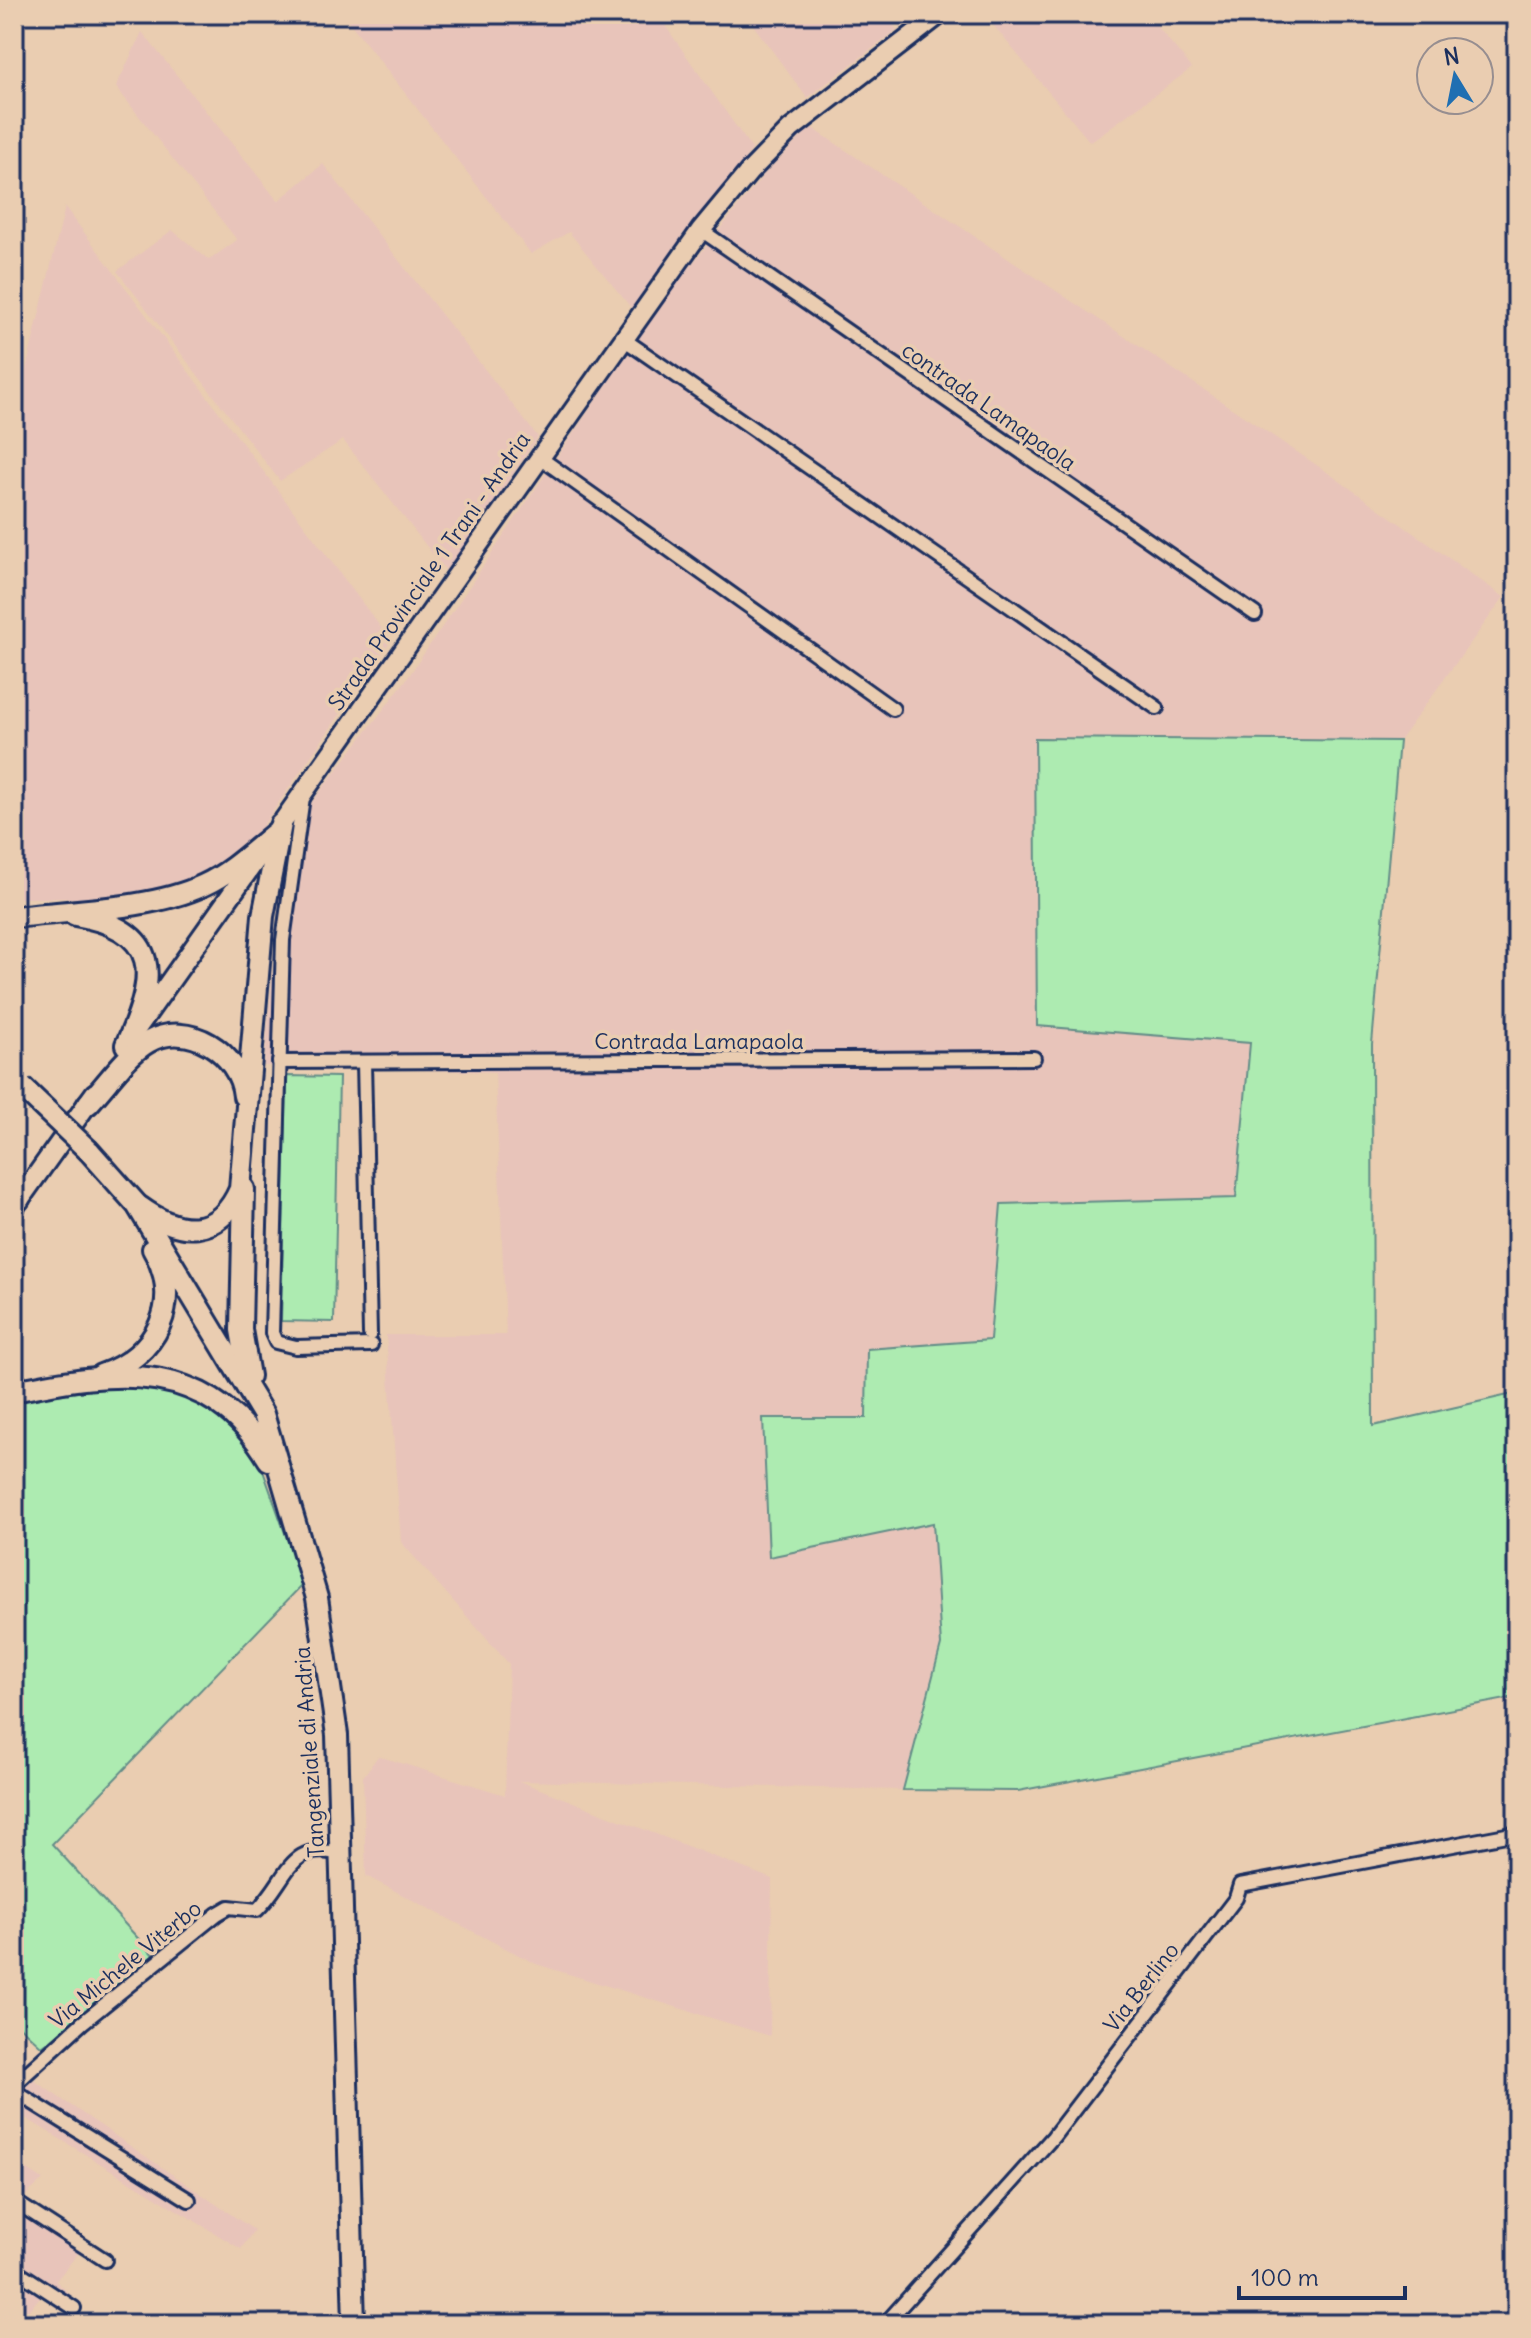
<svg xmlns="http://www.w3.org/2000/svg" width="1531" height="2338" font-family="Delius,sans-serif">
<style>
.built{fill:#e8c4ba}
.green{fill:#adebb1;stroke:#648d88;stroke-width:2}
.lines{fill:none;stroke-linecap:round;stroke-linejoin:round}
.minor-casing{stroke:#1b2f5e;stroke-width:18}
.secondary-casing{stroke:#1b2f5e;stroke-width:24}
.primary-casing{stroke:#1b2f5e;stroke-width:26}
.minor{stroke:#eacdb1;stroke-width:12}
.secondary{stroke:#eacdb1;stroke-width:18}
.primary{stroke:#eacdb1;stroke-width:20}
.primary-bridge-casing{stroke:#1b2f5e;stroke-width:26;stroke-linecap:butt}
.primary-bridge{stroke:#eacdb1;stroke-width:20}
.labels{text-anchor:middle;stroke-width:7;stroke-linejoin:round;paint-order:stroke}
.street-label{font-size:22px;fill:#1b2f5e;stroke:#eacdb1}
</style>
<rect width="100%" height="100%" fill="#eacdb1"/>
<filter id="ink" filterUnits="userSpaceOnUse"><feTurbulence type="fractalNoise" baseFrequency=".0125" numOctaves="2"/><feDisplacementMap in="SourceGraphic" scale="16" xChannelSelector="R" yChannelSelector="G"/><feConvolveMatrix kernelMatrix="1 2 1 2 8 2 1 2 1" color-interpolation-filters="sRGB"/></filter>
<g filter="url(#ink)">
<g class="built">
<polygon points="343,14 657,14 752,149 633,310 569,232 531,254"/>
<polygon points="745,14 885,14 897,30 807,98"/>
<polygon points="984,14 1147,14 1192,68 1090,142"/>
<polygon points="142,32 278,201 323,164 538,437 447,572 343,440 280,481 117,271 172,230 209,260 237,240 116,87"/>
<polygon points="811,127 1324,470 1504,597 1399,741 1035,738 1037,1026 1250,1043 1236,1199 1002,1204 991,1340 867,1349 934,1522 941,1645 903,1790 519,1781 772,1879 770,2036 536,1964 366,1876 363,1777 378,1756 505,1795 509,1664 401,1542 386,1335 506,1335 495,1072 264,1066 285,837 406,680 667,295 766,172"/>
<polygon points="65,207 391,641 250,844 221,868 172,889 104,898 14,898 14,419"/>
<polygon points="32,2079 254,2230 241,2249 14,2111 14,2093"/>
<polygon points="14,2161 43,2180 20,2200 111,2256 106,2268 79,2252 56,2281 81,2305 73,2317 41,2296 28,2311 14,2303"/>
</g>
<g class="green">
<polygon points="1035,738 1399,741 1372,1044 1373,1426 1517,1393 1517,1697 1018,1791 903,1790 941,1645 933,1523 769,1557 763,1418 866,1418 867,1349 990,1340 1001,1204 1236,1198 1250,1043 1037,1026"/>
<polygon points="287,1076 339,1077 334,1322 281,1321"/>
<polygon points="141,1383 164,1384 235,1419 256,1451 303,1584 52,1844 155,1957 42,2047 14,2021 14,1401"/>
</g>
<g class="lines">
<g class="minor-casing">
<g id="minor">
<polyline points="701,230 1255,614"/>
<polyline points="622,338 1157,708"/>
<polyline points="539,457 893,709"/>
<polyline points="303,797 283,940 272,1333 276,1342 296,1347 371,1345"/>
<polyline points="279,1062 1034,1058"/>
<polyline points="364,1062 370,1334"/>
<path d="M14,2085L82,2023L217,1914L229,1907L257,1910C289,1879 288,1840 341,1854"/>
<polyline points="14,2091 189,2200"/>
<polyline points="14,2201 105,2260"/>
<polyline points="14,2269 74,2308"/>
<polyline points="885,2324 1053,2137 1236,1898 1240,1885 1517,1833"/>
</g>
</g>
<g class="secondary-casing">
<g id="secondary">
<polyline points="137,1028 701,230 749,172 791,129 940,14"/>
<polyline points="14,1207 95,1093"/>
</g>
</g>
<g class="primary-casing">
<g id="primary">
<path d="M75,915C163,930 157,977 126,1045"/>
<path d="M14,917C72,910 151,910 204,885C230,873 252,852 274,834"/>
<path d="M88,1104C105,1086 128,1053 148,1042C188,1019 240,1053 244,1096"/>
<polyline points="89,1151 137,1205 263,1414 317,1598 337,1735 354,2324"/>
<polyline points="244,1189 241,1330 249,1376"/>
<polyline points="14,1205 19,1199"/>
<path d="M140,1207C180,1236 219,1238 240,1189L263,916L281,824"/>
<path d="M101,1375C157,1356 184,1302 153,1249"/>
<path d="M14,1391C117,1370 208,1358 269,1460"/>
</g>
</g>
<use href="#minor" class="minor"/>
<use href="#secondary" class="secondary"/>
<use href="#primary" class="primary"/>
<g class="primary-bridge-casing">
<polyline id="primary-bridge" points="22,1087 89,1151"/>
</g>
<use href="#primary-bridge" class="primary-bridge"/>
</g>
</g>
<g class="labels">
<g class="street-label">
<text transform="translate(989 406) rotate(35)" y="8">contrada Lamapaola</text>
<text transform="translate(429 571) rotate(-55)" y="8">Strada Provinciale 1 Trani - Andria</text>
<text x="699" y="1049">Contrada Lamapaola</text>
<text transform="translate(309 1752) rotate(-94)" y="8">Tangenziale di Andria</text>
<text transform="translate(125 1964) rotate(-39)" y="8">Via Michele Viterbo</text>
<text transform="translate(1141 1987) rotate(-52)" y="8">Via Berlino</text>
</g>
</g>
<rect width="1531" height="2338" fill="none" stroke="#eacdb1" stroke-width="48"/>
<rect x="24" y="24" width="1483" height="2290" fill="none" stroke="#1b2f5e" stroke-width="3" filter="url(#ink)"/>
<g transform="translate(1455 76) rotate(350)"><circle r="38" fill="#eacdb1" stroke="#978e90" stroke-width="2"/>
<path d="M0-6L14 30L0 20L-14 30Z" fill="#1f6fb2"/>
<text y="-12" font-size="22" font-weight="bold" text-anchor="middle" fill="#1b2f5e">N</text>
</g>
<path d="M1239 2286v12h166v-12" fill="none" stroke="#1b2f5e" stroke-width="4"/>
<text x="1251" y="2286" font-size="24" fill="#1b2f5e" stroke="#eacdb1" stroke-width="6" paint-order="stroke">100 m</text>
</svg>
